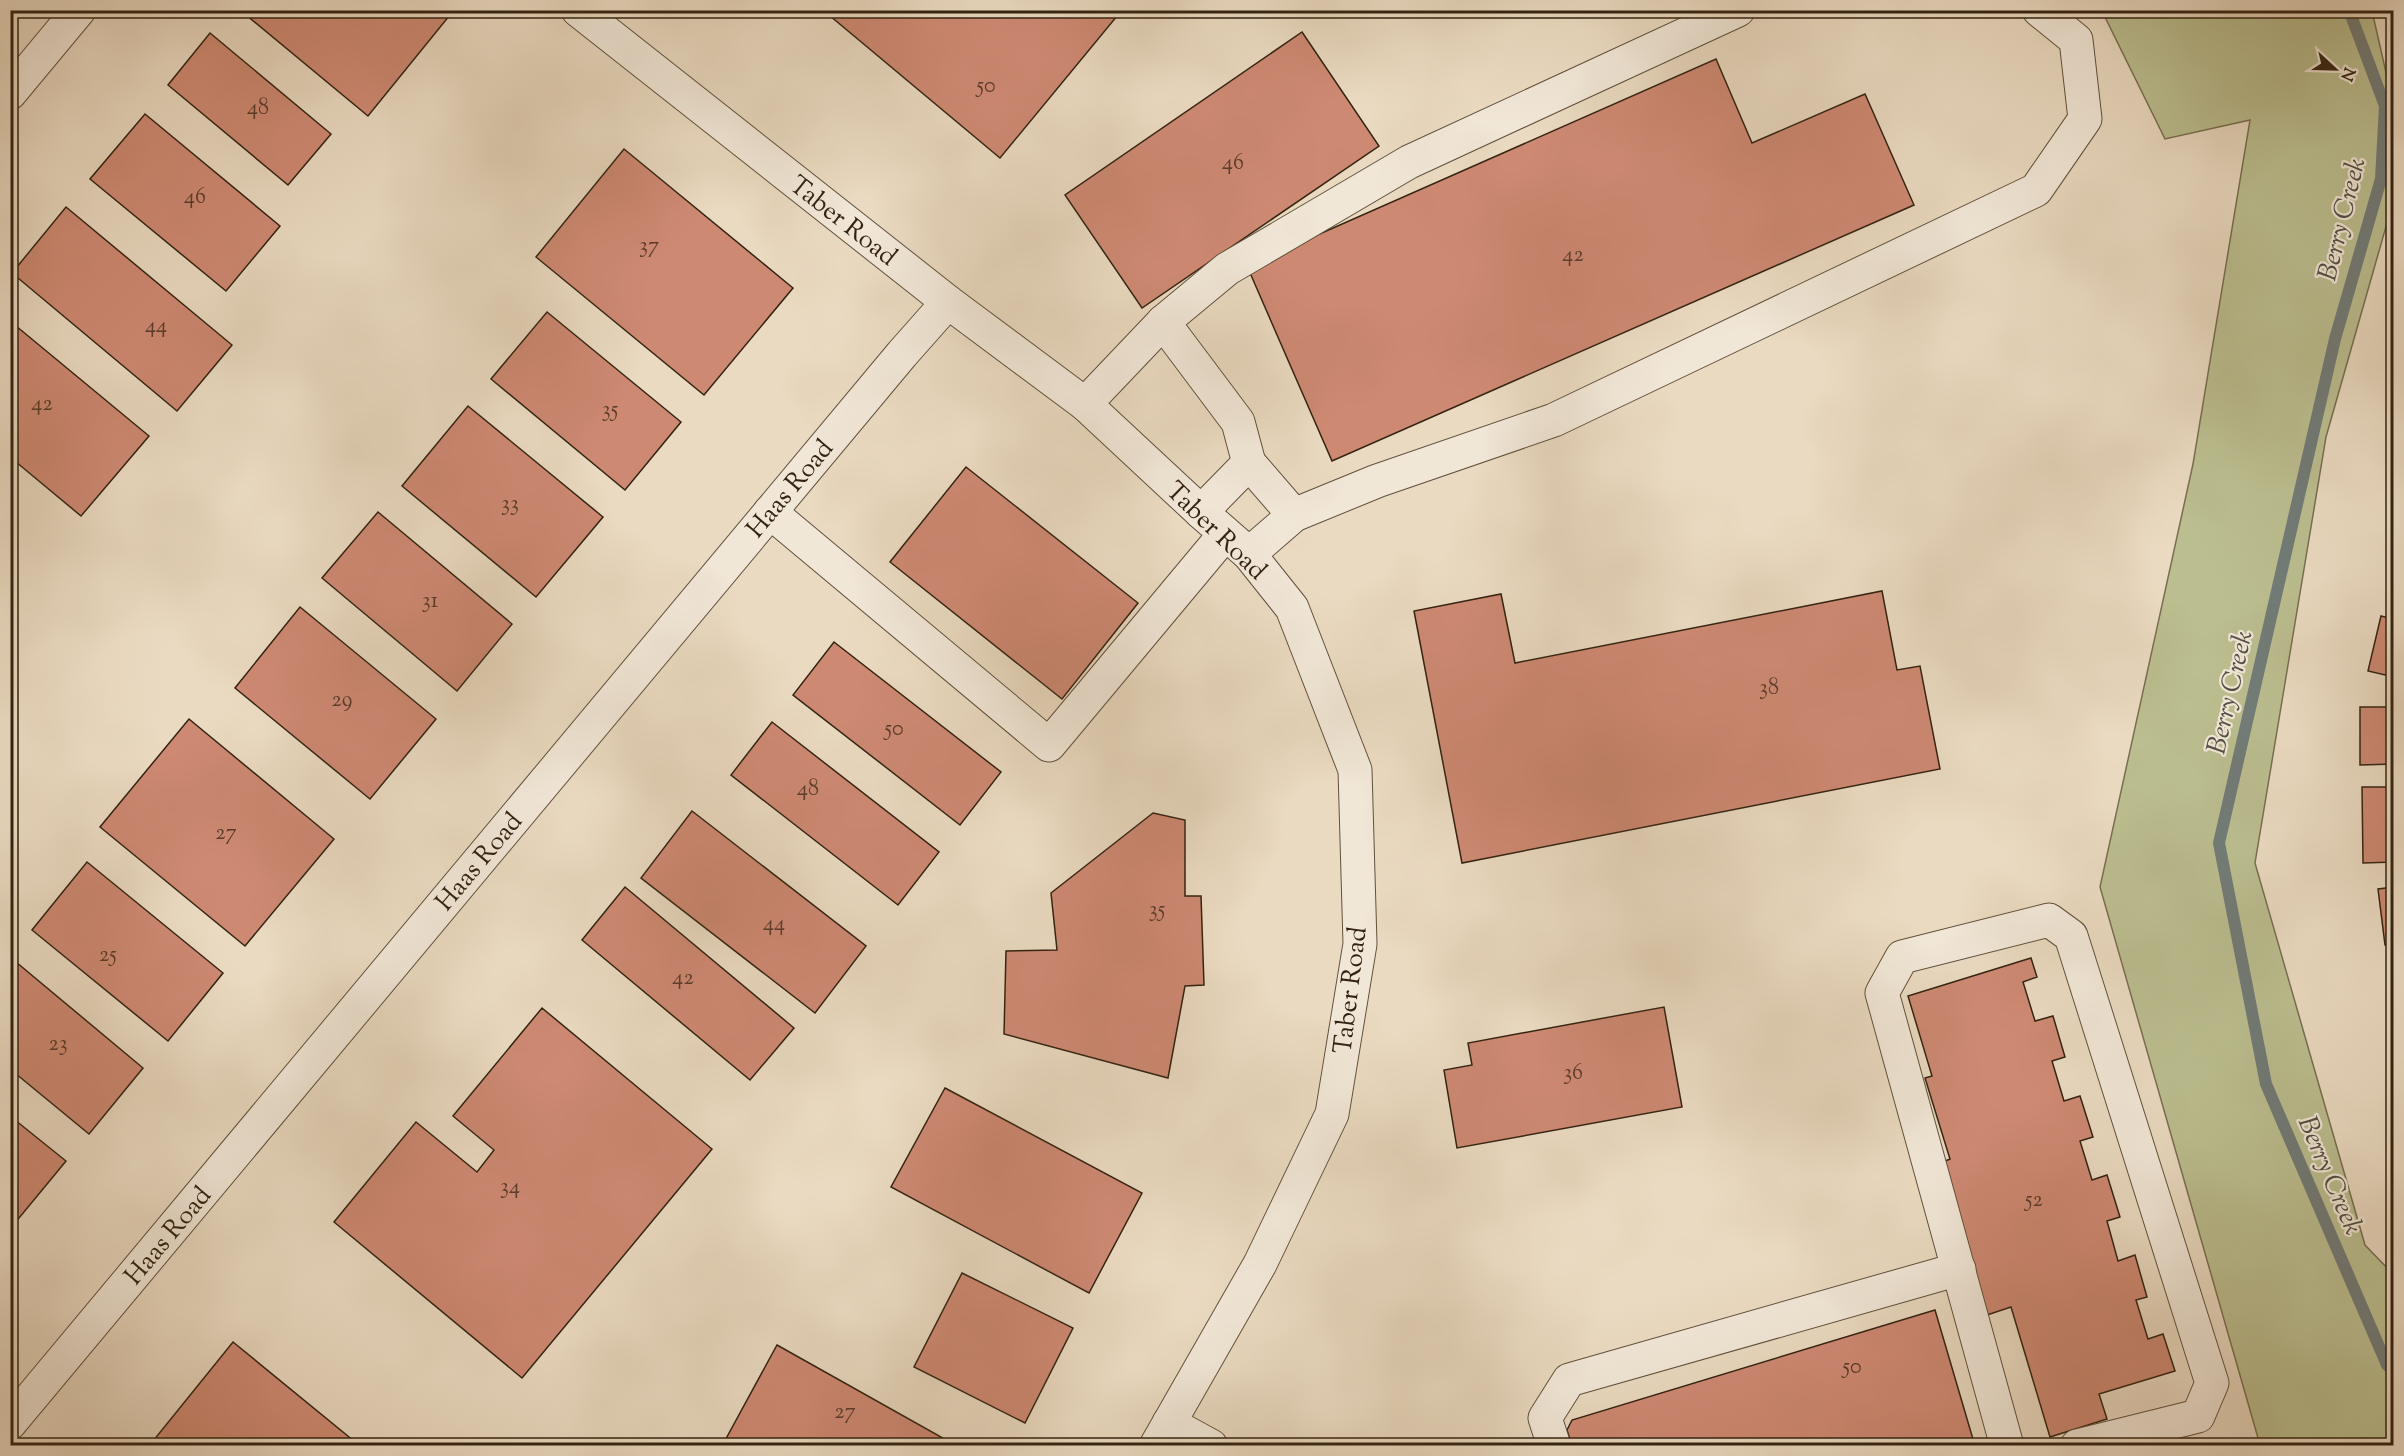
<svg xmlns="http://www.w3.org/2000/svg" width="2404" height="1456" font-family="'Sorts Mill Goudy',serif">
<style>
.green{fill:#bbbe90;stroke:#777050;stroke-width:1.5}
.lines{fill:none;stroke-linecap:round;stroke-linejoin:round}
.stream{stroke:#727c78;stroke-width:12}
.building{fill:#ce8973;stroke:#332311;stroke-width:1.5}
.minor-casing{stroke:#61513d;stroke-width:35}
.minor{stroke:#f1e7d7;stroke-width:33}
.labels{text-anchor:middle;stroke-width:4.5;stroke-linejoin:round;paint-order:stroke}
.number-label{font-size:22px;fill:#5a3c2a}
.street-label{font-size:26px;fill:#332311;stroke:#f1e7d7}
.water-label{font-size:27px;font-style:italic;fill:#525045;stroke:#f1e7d7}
</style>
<rect width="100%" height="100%" fill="#eadac1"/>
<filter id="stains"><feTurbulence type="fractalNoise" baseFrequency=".00333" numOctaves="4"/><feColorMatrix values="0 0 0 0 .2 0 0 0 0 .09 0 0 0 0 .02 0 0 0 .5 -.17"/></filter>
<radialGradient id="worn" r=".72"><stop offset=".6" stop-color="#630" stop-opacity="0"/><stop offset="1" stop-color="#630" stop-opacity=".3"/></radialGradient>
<polygon class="green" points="2102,11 2372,11 2393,103 2393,202 2326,437 2255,863 2365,1245 2393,1274 2393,1445 2373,1445 2366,1438 2299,1445 2260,1445 2100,887 2193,464 2250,120 2165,139"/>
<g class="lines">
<polyline class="stream" points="2349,10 2385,106 2381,179 2335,339 2219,843 2266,1084 2387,1365 2394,1371"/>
</g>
<g class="building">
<polygon points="240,10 454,10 368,116"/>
<polygon points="823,10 1122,10 1000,158"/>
<polygon points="1302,32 1379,146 1142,308 1065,195"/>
<polygon points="210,33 331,134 288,185 168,85"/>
<polygon points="1716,59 1752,143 1865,94 1914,205 1332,461 1247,266"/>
<polygon points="145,114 280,226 226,291 90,179"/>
<polygon points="624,149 793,288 704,395 536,257"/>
<polygon points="66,207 232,345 177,411 12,273"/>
<polygon points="547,312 681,422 625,490 491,379"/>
<polygon points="10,321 149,436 81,516 10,457"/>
<polygon points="468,406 603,517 536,597 402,486"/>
<polygon points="966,467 1138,603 1062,699 890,562"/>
<polygon points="378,512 512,624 457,691 322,578"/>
<polygon points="1882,591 1897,670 1920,666 1940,769 1462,863 1414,611 1501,594 1515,663"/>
<polygon points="300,607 436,719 370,799 235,688"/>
<polygon points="2381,616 2394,619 2394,677 2368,671"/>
<polygon points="834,642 1001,772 960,825 793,695"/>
<polygon points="2360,707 2394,707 2394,764 2360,765"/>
<polygon points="189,719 334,839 245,946 100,827"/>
<polygon points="772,722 939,852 898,905 731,775"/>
<polygon points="2362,787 2394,787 2394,862 2363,863"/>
<polygon points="692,811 866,946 815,1013 641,878"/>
<polygon points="1153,813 1185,820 1185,896 1201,896 1204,985 1185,986 1168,1078 1004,1034 1006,951 1057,950 1051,893"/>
<polygon points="87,862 223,973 168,1041 32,930"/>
<polygon points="625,887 794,1028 750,1080 582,940"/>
<polygon points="2394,887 2394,944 2385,945 2378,889"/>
<polygon points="10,957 143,1068 89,1134 10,1069"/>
<polygon points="2031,958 2037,977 2023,982 2035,1021 2053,1016 2065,1057 2052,1061 2064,1101 2080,1096 2093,1137 2080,1141 2092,1180 2107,1175 2120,1217 2107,1221 2118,1261 2135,1255 2147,1297 2136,1300 2148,1339 2163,1334 2175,1371 2099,1394 2107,1419 2050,1437 2011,1307 1981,1317 1943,1162 1950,1159 1925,1078 1932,1076 1908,996"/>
<polygon points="1664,1007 1682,1107 1457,1148 1444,1070 1472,1065 1468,1043"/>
<polygon points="542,1008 712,1149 522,1378 334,1222 416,1122 477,1172 494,1150 453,1116"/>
<polygon points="945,1088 1142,1193 1089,1293 891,1187"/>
<polygon points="10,1116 66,1161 10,1229"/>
<polygon points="962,1273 1073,1328 1025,1423 914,1367"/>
<polygon points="1935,1310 1975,1446 1572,1446 1567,1430 1572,1420"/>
<polygon points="233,1342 360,1446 149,1446"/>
<polygon points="777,1345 957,1446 722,1446"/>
</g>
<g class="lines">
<g class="minor-casing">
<g id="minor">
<polyline points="578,10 948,302 1085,404 1201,512 1249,554 1292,608 1355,770 1360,944 1332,1114 1260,1264 1156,1446"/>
<polyline points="10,93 79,10"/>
<polyline points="1163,322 1238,422 1249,463 1201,512"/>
<polyline points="1085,404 1163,322 1227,269 1409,162 1738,10"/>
<polyline points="1249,463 1294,515"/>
<polyline points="770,512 1049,745 1225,534"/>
<polyline points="1249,554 1294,515 1377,481 1554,420 2036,190 2085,119 2076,40 2039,10"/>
<polyline points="10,1423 902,354 948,302"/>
<polyline points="1169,1423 1211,1446"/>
<polyline points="1554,1446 1545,1418 1569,1380 1959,1269"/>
<polyline points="2007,1446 1882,993 1902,957 2049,920 2071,936 2212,1383 2198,1416 2077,1446"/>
</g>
</g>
<use href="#minor" class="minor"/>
</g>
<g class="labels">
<g class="number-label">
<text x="986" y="92">50</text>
<text x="258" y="114">48</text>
<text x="1233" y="169">46</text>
<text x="195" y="203">46</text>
<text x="649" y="252">37</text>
<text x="1573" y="261">42</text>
<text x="156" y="332">44</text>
<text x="42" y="410">42</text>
<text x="610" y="416">35</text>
<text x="510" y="510">33</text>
<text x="430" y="607">31</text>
<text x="1769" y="694">38</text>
<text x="342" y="706">29</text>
<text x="894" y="735">50</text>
<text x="808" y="795">48</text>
<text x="226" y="839">27</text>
<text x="1157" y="916">35</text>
<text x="774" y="930">44</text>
<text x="108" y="961">25</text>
<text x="683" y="984">42</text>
<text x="58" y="1050">23</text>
<text x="1573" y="1079">36</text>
<text x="510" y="1193">34</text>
<text x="2034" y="1206">52</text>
<text x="1852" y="1373">50</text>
<text x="845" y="1418">27</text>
</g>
<g class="street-label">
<text transform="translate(844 220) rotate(38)" y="9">Taber Road</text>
<text transform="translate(789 488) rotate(-50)" y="9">Haas Road</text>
<text transform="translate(1217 530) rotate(44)" y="9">Taber Road</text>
<text transform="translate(478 861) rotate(-50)" y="9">Haas Road</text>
<text transform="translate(1349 990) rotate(-83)" y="9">Taber Road</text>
<text transform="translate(167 1235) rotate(-50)" y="9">Haas Road</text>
</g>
<g class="water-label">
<text transform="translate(2341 219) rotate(-76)" y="9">Berry Creek</text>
<text transform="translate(2229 692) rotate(-77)" y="9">Berry Creek</text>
<text transform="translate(2331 1175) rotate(67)" y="9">Berry Creek</text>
</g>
</g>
<rect width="2404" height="1456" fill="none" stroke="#eadac1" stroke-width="36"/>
<rect x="12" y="12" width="2380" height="1432" fill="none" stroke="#332311" stroke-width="3"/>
<rect x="18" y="18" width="2368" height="1420" fill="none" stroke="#332311" stroke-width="1.5"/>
<g transform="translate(2335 69) rotate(112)" stroke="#f1e7d7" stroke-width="4.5" paint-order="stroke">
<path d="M0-4.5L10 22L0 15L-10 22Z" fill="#332311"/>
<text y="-9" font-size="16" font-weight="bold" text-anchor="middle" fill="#332311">N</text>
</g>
<rect width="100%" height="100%" filter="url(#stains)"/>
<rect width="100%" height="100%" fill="url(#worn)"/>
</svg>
